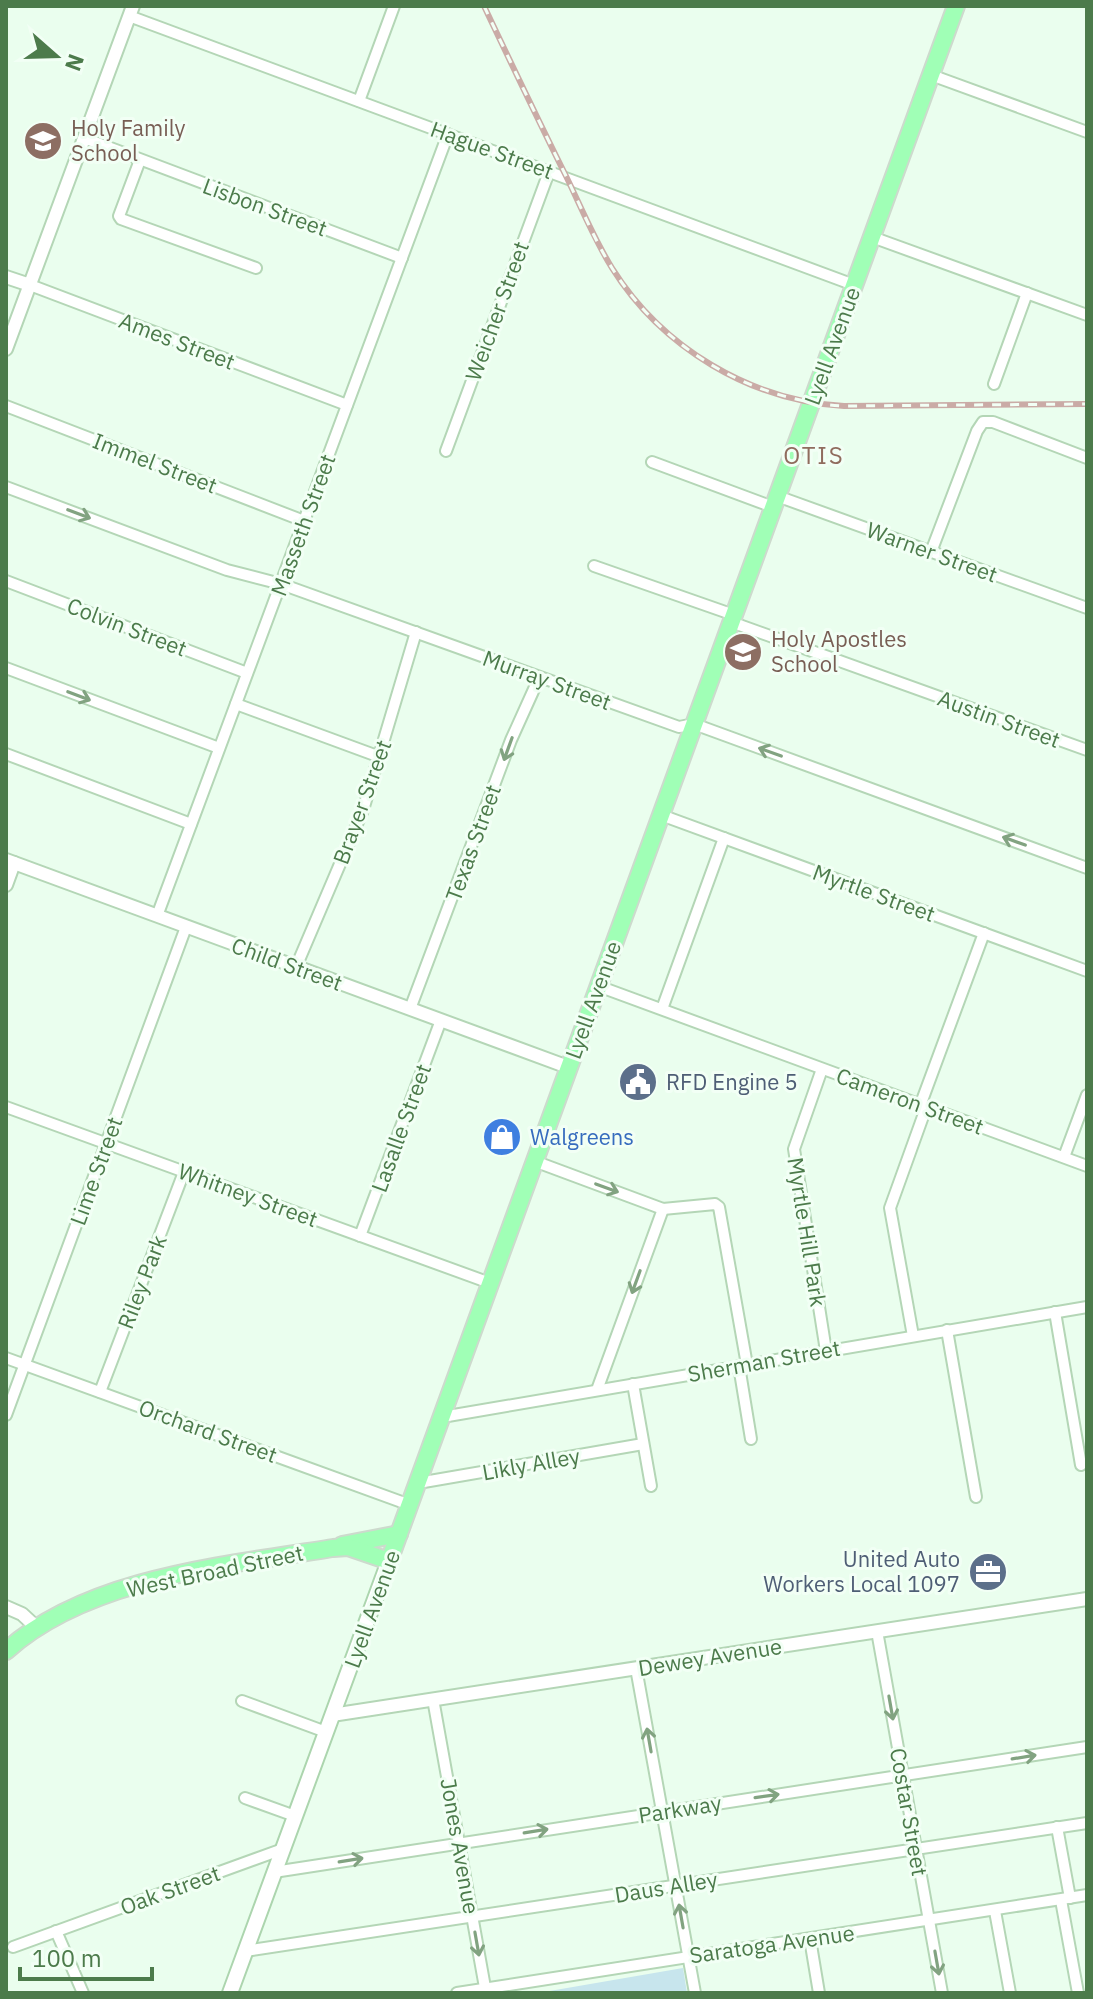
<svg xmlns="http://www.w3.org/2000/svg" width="1093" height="1999" font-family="'IBM Plex Sans',sans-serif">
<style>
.green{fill:#c7e5ed}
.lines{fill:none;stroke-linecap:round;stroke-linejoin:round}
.minor-casing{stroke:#b4d6b6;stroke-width:14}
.tertiary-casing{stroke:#b4d6b6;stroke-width:16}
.secondary-casing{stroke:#acd5ae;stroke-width:18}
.primary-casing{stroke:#cddacd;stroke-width:20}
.minor{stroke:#fff;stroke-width:10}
.tertiary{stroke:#fff;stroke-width:12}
.secondary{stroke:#fff;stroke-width:14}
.primary{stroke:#a0ffb6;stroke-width:16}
.rail-casing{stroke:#caaba6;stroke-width:6}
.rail{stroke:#f2fff5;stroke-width:3;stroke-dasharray:9;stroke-linecap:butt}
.oneway{stroke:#82a381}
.labels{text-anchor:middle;stroke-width:6;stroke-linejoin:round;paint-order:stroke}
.education-label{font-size:22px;fill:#785e54;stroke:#f2fff5;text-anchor:start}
.street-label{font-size:22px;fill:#4c7b4b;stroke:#f2fff5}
.service-label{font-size:22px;fill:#4e5e75;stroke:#f2fff5;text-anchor:start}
.shop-label{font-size:22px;fill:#366cbe;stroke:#f2fff5;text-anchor:start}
.neighbourhood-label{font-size:24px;letter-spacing:2px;fill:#906c5e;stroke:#f2fff5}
</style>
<rect width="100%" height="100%" fill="#eafeee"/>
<polygon class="green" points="683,1968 687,1993 538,1993"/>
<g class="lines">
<g class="minor-casing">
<g id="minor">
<polyline points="129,16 854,285"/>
<polyline points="931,75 1087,132"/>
<polyline points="359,101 394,6"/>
<polyline points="84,138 402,258"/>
<polyline points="140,160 119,216 121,219 256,268"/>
<polyline points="872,237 1087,315"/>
<polyline points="30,285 347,405"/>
<polyline points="994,384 1027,293"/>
<polyline points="6,406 304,521"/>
<polyline points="446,451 549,172"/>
<polyline points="652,462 773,507"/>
<polyline points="6,487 227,570 281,584 679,727 694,724 1087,868"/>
<polyline points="777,496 1087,608"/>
<polyline points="931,552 977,431 983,422 993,422 1087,458"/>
<polyline points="594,566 734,615"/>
<polyline points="6,581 247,673"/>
<polyline points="731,622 1087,750"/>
<polyline points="6,668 219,748"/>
<polyline points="236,704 380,757"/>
<polyline points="6,754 191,824"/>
<polyline points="661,815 1087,971"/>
<polyline points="157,916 448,134"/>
<polyline points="296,967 363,810 416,632"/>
<polyline points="598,986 1087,1166"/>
<polyline points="410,1009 511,740 539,678"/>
<polyline points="662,1009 724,838"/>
<polyline points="822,1069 794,1149 826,1351"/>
<polyline points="920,1106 984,933"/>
<polyline points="6,1107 490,1283"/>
<polyline points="1064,1157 1087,1095"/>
<polyline points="534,1161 663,1209 715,1204 719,1207 747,1365"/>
<polyline points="360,1236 441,1020"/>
<polyline points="1055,1312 1081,1465"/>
<polyline points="947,1330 976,1497"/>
<polyline points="913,1336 890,1208 926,1108"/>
<polyline points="6,1358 410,1505"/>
<polyline points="739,1366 751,1439"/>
<polyline points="633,1384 651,1486"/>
<polyline points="597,1390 663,1209"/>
<polyline points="100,1392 184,1172"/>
<polyline points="6,1415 186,927"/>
<polyline points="442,1417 1087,1307"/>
<polyline points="418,1483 643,1444"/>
<polyline points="877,1631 942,1993"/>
<polyline points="636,1668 695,1993"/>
<polyline points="433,1699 486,1993"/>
<polyline points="242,1701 326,1732"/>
<polyline points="245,1798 295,1816"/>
<polyline points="1057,1827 1070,1898"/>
<polyline points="274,1872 1087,1747"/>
<polyline points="1061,1900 1078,1993"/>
<polyline points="995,1911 1010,1993"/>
<polyline points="56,1931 83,1993"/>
<polyline points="810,1939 819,1993"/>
<polyline points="13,1947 283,1849"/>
<polyline points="245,1951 1087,1823"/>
<polyline points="457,1993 1087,1895"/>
</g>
</g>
<g class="tertiary-casing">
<g id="tertiary">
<polyline points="6,277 30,285"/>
<polyline points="6,349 133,6"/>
<polyline points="6,860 568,1067"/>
<polyline points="6,885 14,863"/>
<polyline points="6,1607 22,1614 36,1627"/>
<polyline points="332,1715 1087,1599"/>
</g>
</g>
<g class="secondary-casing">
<polyline id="secondary" points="230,1993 389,1561"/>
</g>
<g class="primary-casing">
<g id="primary">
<polyline points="342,1545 399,1534"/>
<path d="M6,1651C88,1577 228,1565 333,1548L348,1547L389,1561L956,6"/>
</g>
</g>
<use href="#minor" class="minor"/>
<use href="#tertiary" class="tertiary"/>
<use href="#secondary" class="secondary"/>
<use href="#primary" class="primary"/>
<g class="rail-casing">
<path id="rail" d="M484,6C511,63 538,120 566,176C581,207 594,239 612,268C662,348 751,401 844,406L1087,404"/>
</g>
<use href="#rail" class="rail"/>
</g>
<defs><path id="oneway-shaft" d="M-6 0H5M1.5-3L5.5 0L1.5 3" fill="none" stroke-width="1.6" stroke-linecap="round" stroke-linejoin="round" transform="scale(2)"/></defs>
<g class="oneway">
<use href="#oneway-shaft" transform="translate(79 514) rotate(21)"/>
<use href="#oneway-shaft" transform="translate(79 696) rotate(21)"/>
<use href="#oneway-shaft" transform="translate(508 749) rotate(110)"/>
<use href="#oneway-shaft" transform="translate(770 752) rotate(-160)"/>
<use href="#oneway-shaft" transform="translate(1014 841) rotate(-160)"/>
<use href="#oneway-shaft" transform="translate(607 1188) rotate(20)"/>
<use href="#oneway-shaft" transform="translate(636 1282) rotate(110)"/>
<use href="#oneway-shaft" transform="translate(891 1708) rotate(80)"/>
<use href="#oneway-shaft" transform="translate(649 1740) rotate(-100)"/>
<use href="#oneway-shaft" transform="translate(1024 1757) rotate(-9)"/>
<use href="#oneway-shaft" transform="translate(767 1796) rotate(-8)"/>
<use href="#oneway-shaft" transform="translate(536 1831) rotate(-9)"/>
<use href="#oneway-shaft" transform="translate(351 1860) rotate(-9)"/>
<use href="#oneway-shaft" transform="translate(681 1916) rotate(-100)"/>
<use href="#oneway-shaft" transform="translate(477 1944) rotate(80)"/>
<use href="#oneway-shaft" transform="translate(937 1963) rotate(80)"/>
</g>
<defs>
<g id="school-disc" transform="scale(2)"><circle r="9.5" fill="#8d6e63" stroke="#f2fff5"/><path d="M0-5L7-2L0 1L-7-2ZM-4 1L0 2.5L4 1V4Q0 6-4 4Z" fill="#fff"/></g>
<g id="civic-disc" transform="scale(2)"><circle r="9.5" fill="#5c6f8a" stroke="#f2fff5"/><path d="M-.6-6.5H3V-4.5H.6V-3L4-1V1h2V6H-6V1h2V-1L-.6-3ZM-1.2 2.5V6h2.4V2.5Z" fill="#fff"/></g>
<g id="shop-disc" transform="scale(2)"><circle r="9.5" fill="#3f7fe0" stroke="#f2fff5"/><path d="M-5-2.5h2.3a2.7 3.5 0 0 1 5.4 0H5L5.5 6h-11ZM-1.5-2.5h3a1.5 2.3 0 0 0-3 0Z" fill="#fff"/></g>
<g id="office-disc" transform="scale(2)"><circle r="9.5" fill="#5c6f8a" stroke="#f2fff5"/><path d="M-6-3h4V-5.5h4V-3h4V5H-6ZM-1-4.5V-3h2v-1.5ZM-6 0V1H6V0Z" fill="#fff"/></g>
</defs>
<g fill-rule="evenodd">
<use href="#school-disc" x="43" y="141"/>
<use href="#school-disc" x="743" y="652"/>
<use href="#civic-disc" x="638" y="1082"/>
<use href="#shop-disc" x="502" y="1137"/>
<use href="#office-disc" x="988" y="1572"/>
</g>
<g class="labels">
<g class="education-label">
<text x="71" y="136">Holy Family<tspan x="71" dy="25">School</tspan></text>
<text x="771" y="647">Holy Apostles<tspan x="771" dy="25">School</tspan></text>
</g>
<g class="street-label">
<text transform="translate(492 150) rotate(20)" y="8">Hague Street</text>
<text transform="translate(265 207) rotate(20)" y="8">Lisbon Street</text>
<text transform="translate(497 311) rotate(-70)" y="8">Weicher Street</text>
<text transform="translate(177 341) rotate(21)" y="8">Ames Street</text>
<text transform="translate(832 346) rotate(-70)" y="8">Lyell Avenue</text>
<text transform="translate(155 463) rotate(21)" y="8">Immel Street</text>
<text transform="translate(303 525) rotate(-70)" y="8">Masseth Street</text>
<text transform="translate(932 552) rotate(20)" y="8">Warner Street</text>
<text transform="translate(127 627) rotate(21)" y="8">Colvin Street</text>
<text transform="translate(547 680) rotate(20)" y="8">Murray Street</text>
<text transform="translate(999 719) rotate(20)" y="8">Austin Street</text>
<text transform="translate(362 802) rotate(-70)" y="8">Brayer Street</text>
<text transform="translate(473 843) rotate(-70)" y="8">Texas Street</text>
<text transform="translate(874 893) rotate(20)" y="8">Myrtle Street</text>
<text transform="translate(287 964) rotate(20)" y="8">Child Street</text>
<text transform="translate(593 1000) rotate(-70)" y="8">Lyell Avenue</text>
<text transform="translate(910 1101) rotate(20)" y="8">Cameron Street</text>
<text transform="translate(401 1128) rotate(-70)" y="8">Lasalle Street</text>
<text transform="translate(96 1171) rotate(-70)" y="8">Lime Street</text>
<text transform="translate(248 1195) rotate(20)" y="8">Whitney Street</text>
<text transform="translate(807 1232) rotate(81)" y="8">Myrtle Hill Park</text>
<text transform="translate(142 1282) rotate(-69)" y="8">Riley Park</text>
<text transform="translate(764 1361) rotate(-10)" y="8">Sherman Street</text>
<text transform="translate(208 1431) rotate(20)" y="8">Orchard Street</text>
<text transform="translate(531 1464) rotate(-10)" y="8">Likly Alley</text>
<text transform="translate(215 1571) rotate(-12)" y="8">West Broad Street</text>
<text transform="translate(372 1609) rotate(-70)" y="8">Lyell Avenue</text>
<text transform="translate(710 1657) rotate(-9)" y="8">Dewey Avenue</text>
<text transform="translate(680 1809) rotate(-9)" y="8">Parkway</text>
<text transform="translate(909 1812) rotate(80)" y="8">Costar Street</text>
<text transform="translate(460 1846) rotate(80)" y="8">Jones Avenue</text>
<text transform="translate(666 1887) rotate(-9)" y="8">Daus Alley</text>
<text transform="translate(170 1890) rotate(-20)" y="8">Oak Street</text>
<text transform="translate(772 1944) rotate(-8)" y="8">Saratoga Avenue</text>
</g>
<g class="service-label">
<text x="666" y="1090">RFD Engine 5</text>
<text x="960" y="1567" text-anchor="end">United Auto<tspan x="960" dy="25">Workers Local 1097</tspan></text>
</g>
<g class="shop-label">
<text x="530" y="1145">Walgreens</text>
</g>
<g class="neighbourhood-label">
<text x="814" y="464">OTIS</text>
</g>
</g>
<rect width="1093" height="1999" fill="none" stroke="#4c7b4b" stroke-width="16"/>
<g transform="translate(56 56) rotate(110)" stroke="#f2fff5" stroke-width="6" paint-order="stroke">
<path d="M0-6L14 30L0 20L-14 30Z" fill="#4c7b4b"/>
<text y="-12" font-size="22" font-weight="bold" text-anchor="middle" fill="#4c7b4b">N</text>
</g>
<path d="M20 1967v12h132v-12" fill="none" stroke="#4c7b4b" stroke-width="4"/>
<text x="32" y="1967" font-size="24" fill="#4c7b4b" stroke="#f2fff5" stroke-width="6" paint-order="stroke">100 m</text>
</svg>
